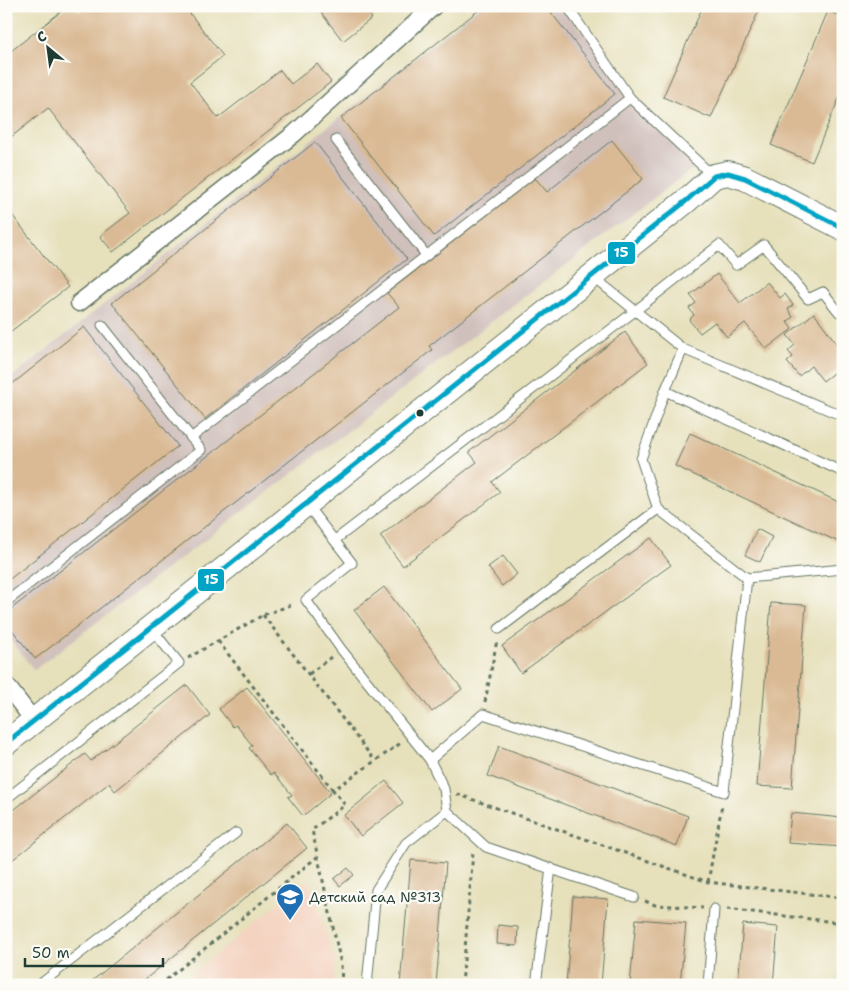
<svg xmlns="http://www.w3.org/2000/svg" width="849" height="991" font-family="'Shantell Sans',sans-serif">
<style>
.built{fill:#f4d3c1}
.industrial{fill:#d0c0bc}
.building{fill:#daba94}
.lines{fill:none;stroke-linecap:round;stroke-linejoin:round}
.lane-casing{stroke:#657663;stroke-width:11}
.street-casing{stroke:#657663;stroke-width:19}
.secondary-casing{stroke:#657663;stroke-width:26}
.path{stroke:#657663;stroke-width:3;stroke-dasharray:4 4;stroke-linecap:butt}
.lane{stroke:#fff;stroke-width:9}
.street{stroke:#fff;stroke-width:16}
.secondary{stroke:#fff;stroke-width:24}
.bus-1-casing{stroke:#fdfcf7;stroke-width:9}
.bus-1{stroke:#02a4c6;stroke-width:5}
.bus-dot{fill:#1f3d34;stroke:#fdfcf7;stroke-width:2}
.labels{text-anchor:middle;stroke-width:4.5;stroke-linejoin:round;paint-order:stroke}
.poi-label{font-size:14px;fill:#1f3d34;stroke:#fdfcf7;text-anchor:start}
.line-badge{stroke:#fdfcf7;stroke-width:2}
.badge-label{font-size:14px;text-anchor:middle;font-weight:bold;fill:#fff}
</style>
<rect width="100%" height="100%" fill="#fdfcf7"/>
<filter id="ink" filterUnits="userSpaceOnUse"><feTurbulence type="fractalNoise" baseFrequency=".02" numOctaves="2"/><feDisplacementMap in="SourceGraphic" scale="10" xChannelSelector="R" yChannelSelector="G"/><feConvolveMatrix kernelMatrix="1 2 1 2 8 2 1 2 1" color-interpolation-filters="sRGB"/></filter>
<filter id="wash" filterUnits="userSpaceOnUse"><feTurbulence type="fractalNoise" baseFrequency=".0096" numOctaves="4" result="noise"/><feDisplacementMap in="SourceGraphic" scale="20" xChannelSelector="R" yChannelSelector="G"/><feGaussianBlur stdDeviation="1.12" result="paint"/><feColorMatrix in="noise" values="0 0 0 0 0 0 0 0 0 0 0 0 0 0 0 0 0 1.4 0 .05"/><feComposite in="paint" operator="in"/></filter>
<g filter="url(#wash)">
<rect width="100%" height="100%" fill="#e6e0bb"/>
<polygon class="built" points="308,879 336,963 333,985 179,985"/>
<polygon class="industrial" points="480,6 561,6 696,166 34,670 6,634 6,382"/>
<g id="blocks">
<g class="building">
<polygon points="68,6 74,6 79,12 86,6 184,6 223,56 190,82 218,118 280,70 291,84 317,64 331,82 113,252 100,236 130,213 48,108 6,141 6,55"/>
<polygon points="316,6 363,6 372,18 343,41"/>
<polygon points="484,6 546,6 615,94 434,236 341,118"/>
<polygon points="703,6 761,6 711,118 663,97"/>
<polygon points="828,11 843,17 843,89 812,162 771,145"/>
<polygon points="612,140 643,179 429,346 432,350 35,659 6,622 6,613 399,307 387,293 535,178 547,192"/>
<polygon points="315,142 407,259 205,419 112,303"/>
<polygon points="6,207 68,287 6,335"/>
<polygon points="717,274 740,303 767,282 780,298 785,294 793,305 788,309 793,317 787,322 792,329 766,349 745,323 727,337 715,322 700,333 689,320 694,315 689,308 696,303 690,295"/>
<polygon points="814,313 837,344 843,339 843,368 842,366 823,381 811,366 799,376 787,362 793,357 788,351 795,345 787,335"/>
<polygon points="84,327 178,446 6,582 6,389"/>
<polygon points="625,332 648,363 492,482 500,492 403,566 380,536 477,462 469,452"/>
<polygon points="690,433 843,504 843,544 675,466"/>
<polygon points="757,529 772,537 760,562 745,555"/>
<polygon points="651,538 671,565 521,673 502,646"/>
<polygon points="503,556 517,574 502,586 488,567"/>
<polygon points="384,587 462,689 432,712 354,610"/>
<polygon points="771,603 806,605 792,788 757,786"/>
<polygon points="187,685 210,715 115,791 109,783 6,865 6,816 85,754 91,761"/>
<polygon points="247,687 331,793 303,816 288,797 292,795 274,773 271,775 249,748 252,745 236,725 233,727 219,709"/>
<polygon points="499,746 688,816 677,846 488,776"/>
<polygon points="386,781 403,803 361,836 344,815"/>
<polygon points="791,813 843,818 843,847 788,843"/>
<polygon points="287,823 307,848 138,985 87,985"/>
<polygon points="411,860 446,863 436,985 400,985"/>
<polygon points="348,868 354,875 340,886 334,879"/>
<polygon points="573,896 608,899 601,985 566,985"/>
<polygon points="636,919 686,923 680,985 630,985"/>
<polygon points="743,924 778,927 773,985 738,985"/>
<polygon points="498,925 518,927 517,946 497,944"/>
</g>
</g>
</g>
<g filter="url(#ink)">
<use href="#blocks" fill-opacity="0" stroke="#657663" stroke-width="1"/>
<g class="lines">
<g class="lane-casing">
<g id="lane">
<polyline points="567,6 630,98 713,176"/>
<polyline points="336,140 426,255"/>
<polyline points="592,276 683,349 843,416"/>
<polyline points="665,391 843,472"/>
<polyline points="191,438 630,98"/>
<polyline points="306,504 352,563 306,600 341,649 430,760 444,789 447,811 406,843 376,890 367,985"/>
<polyline points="658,509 747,578 843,569"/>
<polyline points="335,540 635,311 719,245 736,265 764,245 808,299 823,292 839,312 843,309"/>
<polyline points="6,602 201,450 102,325"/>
<polyline points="499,629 658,509 641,459 665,391 683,349"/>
<polyline points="430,760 483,714 724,792 747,578"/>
<polyline points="6,799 179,663 151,628"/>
<polyline points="447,811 486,847 634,897"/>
<polyline points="39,985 236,833"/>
<polyline points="536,985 551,868"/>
<polyline points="708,985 714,909"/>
</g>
</g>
<g class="street-casing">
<g id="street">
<polyline points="79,303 294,134 434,6"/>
<polyline points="6,685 34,721"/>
</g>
</g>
<g class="secondary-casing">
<polyline id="secondary" points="6,743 686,201 714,176 728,173 745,178 843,228"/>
</g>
<g class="path">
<polyline points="263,615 375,761"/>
<polyline points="218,641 333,790"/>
<polyline points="188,658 263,615 294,604"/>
<polyline points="309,674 331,657"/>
<polyline points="485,702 497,640"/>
<polyline points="457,794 708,882 843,898"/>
<polyline points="708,882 722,805"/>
<polyline points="645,901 655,905 703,908"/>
<polyline points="727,909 843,923"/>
<polyline points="160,985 317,857"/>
<polyline points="342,985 341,964 312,830 345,805 333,790 401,743"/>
<polyline points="462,985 473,852"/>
</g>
<use href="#lane" class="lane"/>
<use href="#street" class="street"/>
<use href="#secondary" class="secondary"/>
<g class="bus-1-casing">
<polyline id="bus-1" points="6,743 686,201 714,176 728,173 745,178 843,228"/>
</g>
<use href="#bus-1" class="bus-1"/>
</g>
</g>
<defs>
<g id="school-pin" transform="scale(1.4375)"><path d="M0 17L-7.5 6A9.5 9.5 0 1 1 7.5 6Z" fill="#1f6fb2" stroke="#fdfcf7"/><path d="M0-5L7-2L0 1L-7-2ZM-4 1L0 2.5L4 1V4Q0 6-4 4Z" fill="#fff"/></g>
</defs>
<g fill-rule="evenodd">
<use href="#school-pin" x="290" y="897"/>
</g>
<circle class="bus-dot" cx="420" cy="413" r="4.5"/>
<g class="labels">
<g class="poi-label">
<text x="309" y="902">Детский сад №313</text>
</g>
</g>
<g class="line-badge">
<rect x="607" y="241" width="29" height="24" rx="5" fill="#02a4c6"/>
<rect x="197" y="568" width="28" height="24" rx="5" fill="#02a4c6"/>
</g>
<g class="badge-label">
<text x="621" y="257">15</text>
<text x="211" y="584">15</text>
</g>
<rect width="849" height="991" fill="none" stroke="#fdfcf7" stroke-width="25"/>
<g transform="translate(48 48) rotate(331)" stroke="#fdfcf7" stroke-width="4" paint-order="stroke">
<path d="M0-4L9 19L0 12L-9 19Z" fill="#1f3d34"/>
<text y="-8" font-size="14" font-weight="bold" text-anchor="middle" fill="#1f3d34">С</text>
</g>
<path d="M25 958v8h138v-8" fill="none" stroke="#1f3d34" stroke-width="2.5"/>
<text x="32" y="958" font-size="15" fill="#1f3d34" stroke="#fdfcf7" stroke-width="4" paint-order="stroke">50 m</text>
</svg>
